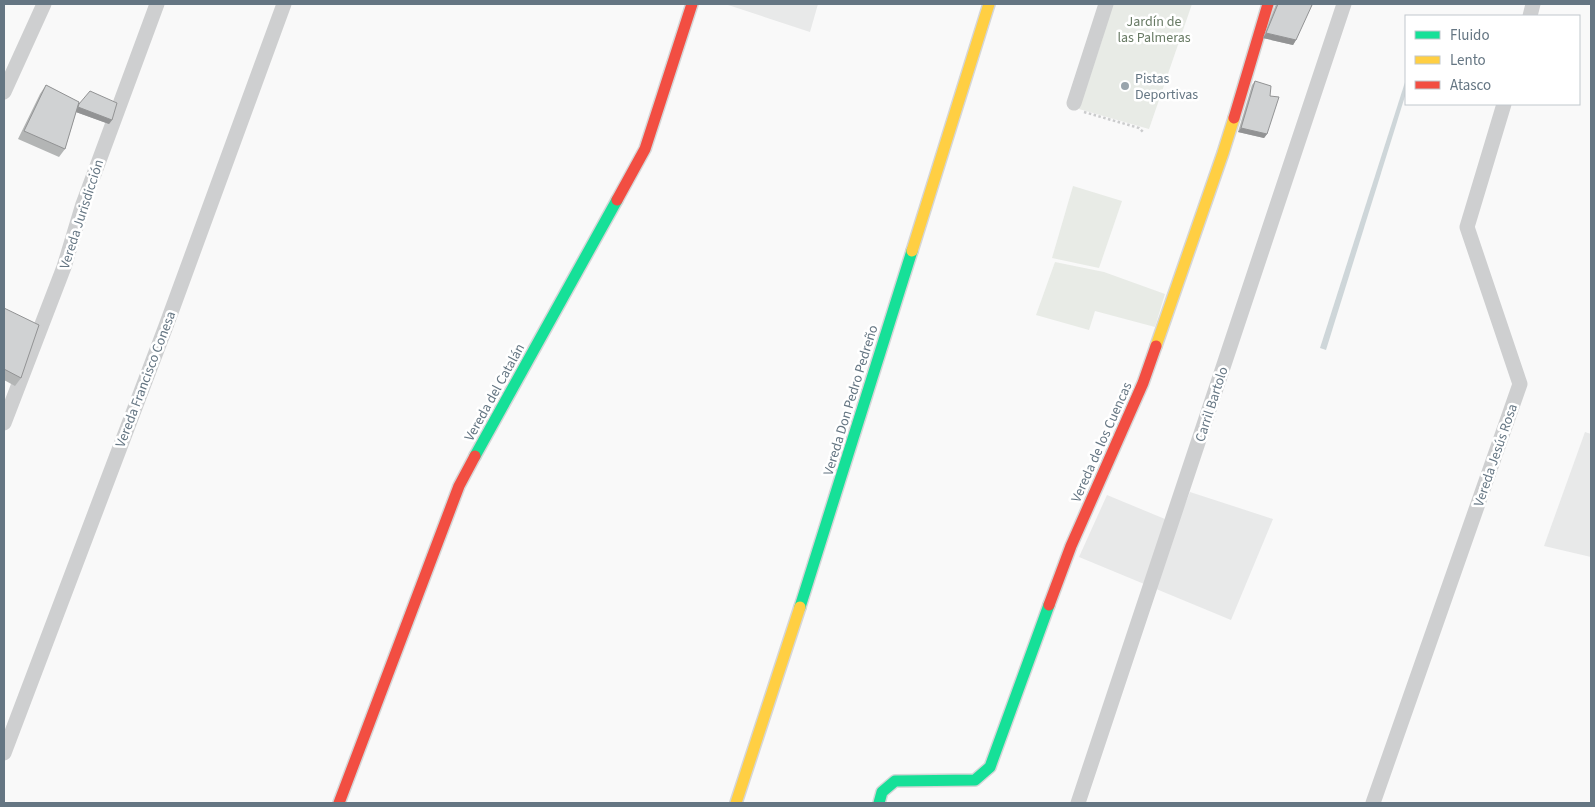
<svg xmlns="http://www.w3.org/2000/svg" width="1595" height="807" font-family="'Source Sans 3',sans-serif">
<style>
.built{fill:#e8e9e9}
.green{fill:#e8ebe6}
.water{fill:#ced6d9}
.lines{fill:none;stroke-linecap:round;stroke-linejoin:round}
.fast-casing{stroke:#d5d6d7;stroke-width:14}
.slow-casing{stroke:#d5d6d7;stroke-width:14}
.jam-casing{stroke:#d5d6d7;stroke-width:14}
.path{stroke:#cbcccd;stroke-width:2.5;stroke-dasharray:2.5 2.5;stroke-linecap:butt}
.street{stroke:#cecfd0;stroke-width:15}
.fast{stroke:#16e098;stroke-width:11}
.slow{stroke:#ffcf43;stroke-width:11}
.jam{stroke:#f24e42;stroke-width:11}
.wall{fill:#b3b5b5}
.shaded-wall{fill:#929394}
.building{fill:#d0d2d3;stroke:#929394}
.poi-dot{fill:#99a4ac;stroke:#fff;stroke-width:2}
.labels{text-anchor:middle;stroke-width:5;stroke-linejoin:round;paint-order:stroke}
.park-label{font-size:14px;fill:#687a64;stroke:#fff}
.poi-label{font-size:14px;fill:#657683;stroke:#fff;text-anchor:start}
.street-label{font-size:14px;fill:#657683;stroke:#fff}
</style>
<rect width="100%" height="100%" fill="#f9f9f9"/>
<g class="built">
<polygon points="725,4 818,4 810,32"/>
<polygon points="1585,432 1591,434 1591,557 1544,546"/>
<polygon points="1190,492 1273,519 1231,620 1079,557 1107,495 1177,524"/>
</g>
<g class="green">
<polygon points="1111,4 1192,4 1149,129 1079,109 1102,40"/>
<polygon points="1073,186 1122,201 1099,268 1052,258"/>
<polygon points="1055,262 1104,272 1165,294 1155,327 1095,311 1089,330 1036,315"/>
</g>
<polygon class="water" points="1406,79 1406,93 1326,350 1320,348"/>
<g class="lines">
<g class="fast-casing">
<g id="fast">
<polyline points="475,456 617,200"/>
<polyline points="800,607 912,251"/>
<polyline points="879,803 882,792 895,781 975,780 990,767 1049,605"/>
</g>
</g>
<g class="slow-casing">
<g id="slow">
<polyline points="912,251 989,4"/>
<polyline points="1156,346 1223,153 1234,118"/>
<polyline points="736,803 800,607"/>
</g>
</g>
<g class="jam-casing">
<g id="jam">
<polyline points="1234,118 1268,4"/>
<polyline points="617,200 645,149 692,4"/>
<polyline points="1049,605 1071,546 1143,383 1156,346"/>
<polyline points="339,803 459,486 475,456"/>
</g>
</g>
<polyline class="path" points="1084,112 1139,128 1143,132"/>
<g class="street">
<polyline points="1530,16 1533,4"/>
<polyline points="4,92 44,4"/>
<polyline points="1074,103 1106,4"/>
<polyline points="4,423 64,267 83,204 157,4"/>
<polyline points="4,753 166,326 284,4"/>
<polyline points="1078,803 1344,4"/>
<polyline points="1373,803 1520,384 1467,227 1504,104"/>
</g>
<use href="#fast" class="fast"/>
<use href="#slow" class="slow"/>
<use href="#jam" class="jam"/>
</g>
<g class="wall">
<polygon points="1276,4 1310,4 1296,40 1293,45 1263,38"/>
<polygon points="1255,81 1267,134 1264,138 1238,132 1252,85"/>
<polygon points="46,85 112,120 109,124 76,112 65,149 59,157 18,139 40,94"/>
<polygon points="4,308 21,378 15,386 4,380"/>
</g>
<g class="shaded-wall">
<polygon points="1266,33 1296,40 1293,45 1263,38"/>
<polygon points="76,106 112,120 109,124 73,111"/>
<polygon points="1241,128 1267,134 1264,138 1238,132"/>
</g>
<g class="building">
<polygon points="1278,4 1310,4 1312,5 1296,40 1266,33"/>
<polygon points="1255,81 1271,86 1270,96 1279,97 1267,134 1241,128"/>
<polygon points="46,85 79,102 65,149 24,131"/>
<polygon points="90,91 117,103 112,120 78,107 79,104"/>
<polygon points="4,308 39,325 21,378 4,369"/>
</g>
<circle class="poi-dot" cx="1125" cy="86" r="5"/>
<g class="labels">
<g class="park-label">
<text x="1154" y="26">Jardín de<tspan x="1154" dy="16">las Palmeras</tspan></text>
</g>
<g class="poi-label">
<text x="1135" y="83">Pistas<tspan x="1135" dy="16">Deportivas</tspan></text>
</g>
<g class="street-label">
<text transform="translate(81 214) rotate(-72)" y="5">Vereda Jurisdicción</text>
<text transform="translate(145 379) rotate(-69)" y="5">Vereda Francisco Conesa</text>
<text transform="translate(494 392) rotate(-61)" y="5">Vereda del Catalán</text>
<text transform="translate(850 400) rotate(-73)" y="5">Vereda Don Pedro Pedreño</text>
<text transform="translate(1211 404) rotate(-72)" y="5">Carril Bartolo</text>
<text transform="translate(1101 442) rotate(-66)" y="5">Vereda de los Cuencas</text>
<text transform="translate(1495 455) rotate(-71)" y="5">Vereda Jesús Rosa</text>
</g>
</g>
<rect width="1595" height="807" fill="none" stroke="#657683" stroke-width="10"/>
<rect x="1405" y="15" width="175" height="90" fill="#ffffff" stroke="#c1c8cd"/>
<rect x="1415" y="31" width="25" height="8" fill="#16e098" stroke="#c1c8cd"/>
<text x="1450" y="40" font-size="15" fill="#657683">Fluido</text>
<rect x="1415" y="56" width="25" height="8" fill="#ffcf43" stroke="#c1c8cd"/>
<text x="1450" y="65" font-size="15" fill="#657683">Lento</text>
<rect x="1415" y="81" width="25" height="8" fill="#f24e42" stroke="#c1c8cd"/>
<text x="1450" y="90" font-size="15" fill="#657683">Atasco</text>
</svg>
